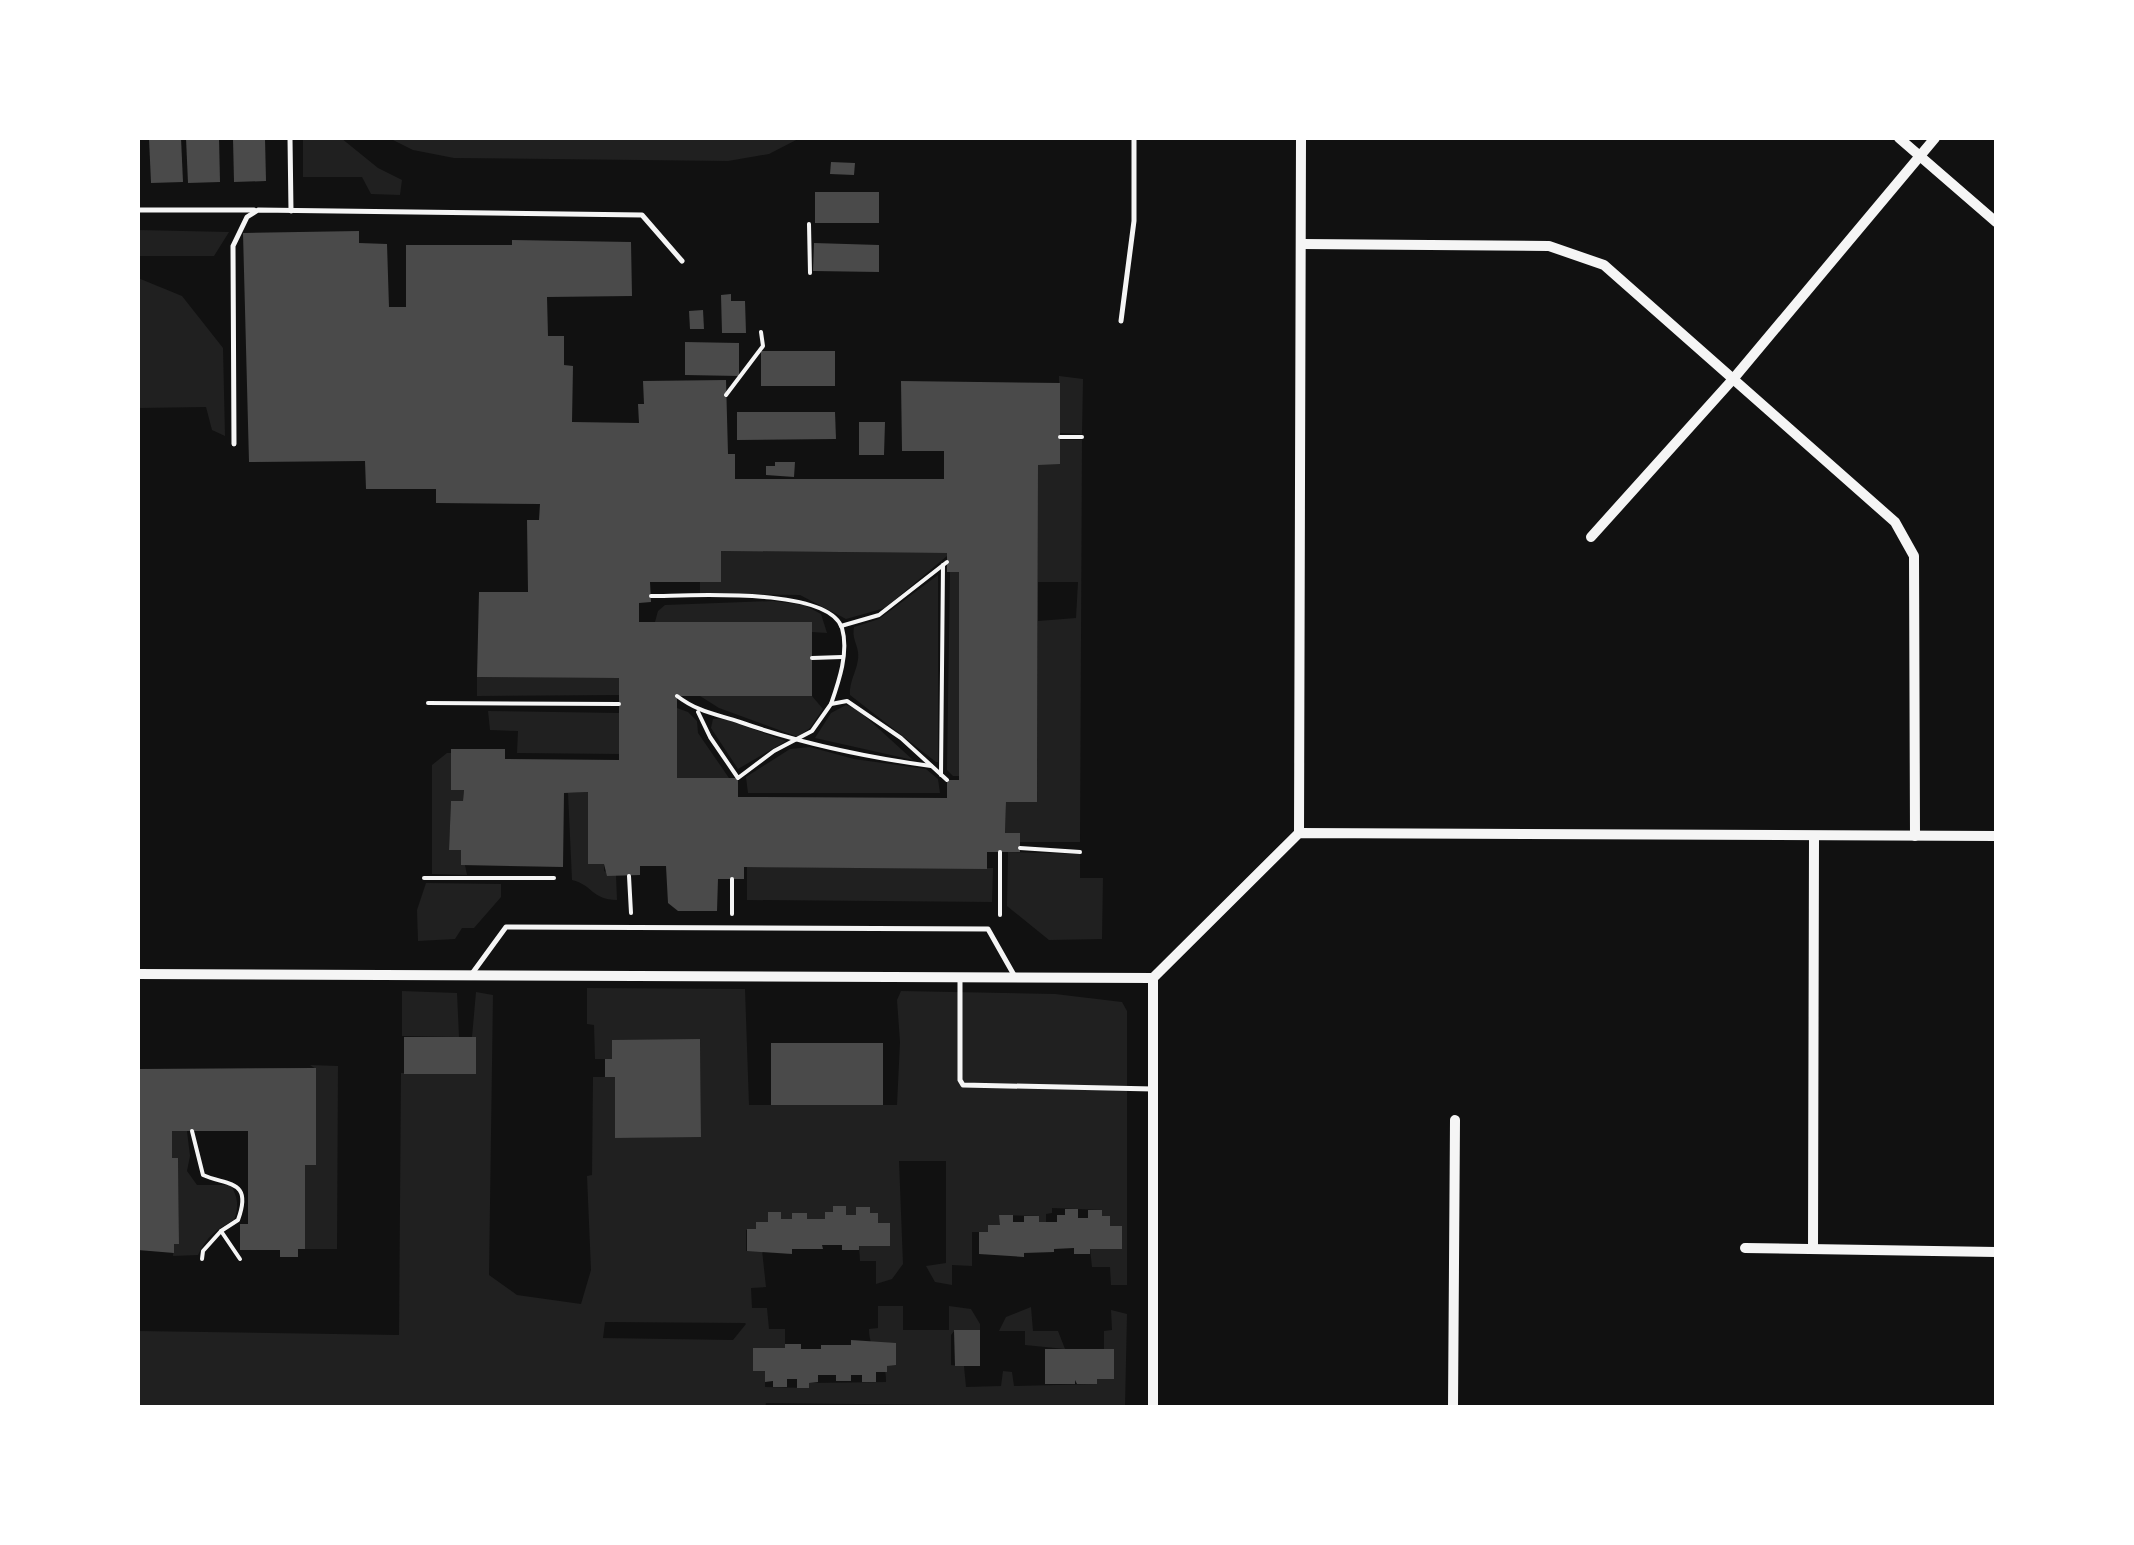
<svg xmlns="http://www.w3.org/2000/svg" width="2134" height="1545" font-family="'Playfair Display',serif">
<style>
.green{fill:#202020;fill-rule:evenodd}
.building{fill:#4a4a4a;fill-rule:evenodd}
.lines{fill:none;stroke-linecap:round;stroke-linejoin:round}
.path{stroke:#f5f5f5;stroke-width:4}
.service{stroke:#f5f5f5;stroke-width:5}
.minor{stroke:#f5f5f5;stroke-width:10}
</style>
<rect width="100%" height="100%" fill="#111"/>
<g class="green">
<polygon points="303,138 341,138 378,168 402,180 400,195 371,194 362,177 303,177"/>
<polygon points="389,138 800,138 769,154 728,161 454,158 413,150"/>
<polygon points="138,230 229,232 214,256 138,256"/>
<polygon points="138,278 182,296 223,348 225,436 212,430 206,407 138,408"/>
<polygon points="1059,376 1083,379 1082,434 1060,433"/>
<polygon points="1060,440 1082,440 1080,842 1020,842 1019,833 1005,833 1006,802 1037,802 1038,621 1076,618 1078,582 1038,582 1038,465"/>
<polygon points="721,551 947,553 947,556 885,608 846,619 800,595 700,594 700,582 721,581"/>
<polygon points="950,572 959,572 959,776 953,776 947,770"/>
<path d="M938,575V762H936L850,695C849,679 860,667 858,652C856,641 852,638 854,627L879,619Z"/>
<polygon points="773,601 804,605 821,614 827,633 655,622 658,611 665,605"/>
<polygon points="477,677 619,678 619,695 477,696"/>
<polygon points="700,696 812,696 823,709 810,728 798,737 719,708"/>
<polygon points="846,705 857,709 913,760 815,738 831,713"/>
<polygon points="677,708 688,712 697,721 698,733 729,778 677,778"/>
<polygon points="488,711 619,713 619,754 517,753 518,731 490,730"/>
<polygon points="722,718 786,741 738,769 711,728 713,719"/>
<polygon points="810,747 854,759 926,769 938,779 940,793 748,793 746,777 790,749"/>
<polygon points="447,753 451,753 451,789 464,790 463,801 451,802 449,850 461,850 461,865 465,865 467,875 432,874 432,765"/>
<path d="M588,792V864H604V871L616,875L617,900C592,900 593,885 572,880L568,793Z"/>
<polygon points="1008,852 1080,854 1080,878 1103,878 1102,939 1049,940 1007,906"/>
<polygon points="747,867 993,868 992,902 747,900"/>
<polygon points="426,883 501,884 501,897 474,928 462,928 455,939 418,941 417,910"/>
<path d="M587,988L745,989L749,1105H897L900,1042L897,1000L901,991L1055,994L1122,1002L1127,1011V1285H1111L1110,1267H1092L1090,1249H1122L1121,1226H1110V1216H1102V1210L1052,1208V1213L1046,1214V1222H1039V1216L1000,1215V1225H989L988,1232H972V1266L952,1265V1285L935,1282L926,1266L946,1263V1161H899L903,1264L892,1279L876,1284V1261H860L859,1246L890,1245V1223H878V1213H870V1207H857L856,1215H846V1206H834L833,1212H825V1219H807L806,1213H793L792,1219H781V1212H768V1222H757L756,1229L746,1230V1251L762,1250L766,1287L751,1288L752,1308H767L769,1329H785V1348H753V1371H765V1387L809,1388V1383L886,1382C887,1355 869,1355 869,1329L878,1328V1306H903V1330H949V1306L971,1309L980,1324V1330H955L951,1335V1365L964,1366L966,1387L1001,1386L1003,1371L1012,1372L1014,1386L1096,1384L1097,1379H1114V1349H1104V1331L1112,1330L1111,1310L1127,1314L1125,1407L766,1403L765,1408H138V1331L399,1335L401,1073L475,1074L472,1037L476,992L493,995L489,1275L517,1295L581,1304L591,1270L587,1176L592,1175L593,1077H615V1138L701,1136L700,1040H612V1059H595L594,1025L587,1024ZM605,1322L745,1323L746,1324L733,1340L603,1338Z"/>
<polygon points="402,991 457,993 459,1037 402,1036"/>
<polygon points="310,1065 338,1066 337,1249 305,1249 305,1165 316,1165 316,1069"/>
<path d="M172,1131H187L190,1156L187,1171L197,1185H231C238,1198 239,1207 234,1220C216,1229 206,1238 198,1255L173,1256L174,1244L179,1243L178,1158H172Z"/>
<polygon points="1031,1307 1033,1331 1058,1331 1065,1349 1025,1345 1025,1331 999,1331 1006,1317"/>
</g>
<g class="building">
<polygon points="149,138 181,138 183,182 151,183"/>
<polygon points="186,138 219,138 220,182 188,183"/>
<polygon points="233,138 265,138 266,181 234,182"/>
<polygon points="831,162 855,163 854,175 830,174"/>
<rect x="815" y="192" width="64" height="31"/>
<path d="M359,231V243L387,244L389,307H406V245H512V240L631,242L632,296L547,297L548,336H564V365L573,366L572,422L639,423L638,404H644L643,381L726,380L728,454H735V479H944V451H902L901,381L1060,383V464L1038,465L1037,802H1006L1005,833H1020V852H987V869L744,867V879H718L717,911H678L668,903L666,866H640V875L607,876L604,864H588V792L564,793L563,867L461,865V850H449L451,801H463L464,790H451V749H505V759L619,760V678L477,677L479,592H528L527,520H539L540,504L436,503V489H366L365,461L249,462L243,233ZM721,551L947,553V572H959V780H947V798L738,797V778H677V696H812V622H639V603L651,602L650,582H721Z"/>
<polygon points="814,243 879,245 879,272 813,271"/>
<polygon points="731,294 731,301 745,301 746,333 722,333 721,295"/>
<polygon points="703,310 704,329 690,329 689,311"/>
<polygon points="685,342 739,343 739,376 685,375"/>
<rect x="761" y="351" width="74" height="35"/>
<polygon points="737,412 835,412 836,439 737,440"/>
<polygon points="859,422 885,422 884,455 859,455"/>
<polygon points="775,462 795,462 794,477 766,475 766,466 775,466"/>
<rect x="404" y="1037" width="72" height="37"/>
<polygon points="700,1039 701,1137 615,1138 615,1077 605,1077 605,1059 612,1059 612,1040"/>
<rect x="771" y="1043" width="112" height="62"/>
<polygon points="316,1068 316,1165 305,1165 305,1249 298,1249 298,1257 280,1257 280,1250 240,1250 240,1224 248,1224 248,1131 172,1131 172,1158 178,1158 179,1244 174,1244 174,1253 138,1250 138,1069"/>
<polygon points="833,1206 846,1206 846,1215 856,1215 856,1207 870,1207 870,1213 878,1213 878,1223 890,1223 890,1246 859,1246 859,1250 842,1250 842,1245 822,1245 823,1249 792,1249 792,1254 747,1251 747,1229 756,1229 756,1222 768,1222 768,1212 781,1212 781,1219 792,1219 792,1213 807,1213 807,1219 825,1219 825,1212 833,1212"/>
<polygon points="1065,1209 1078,1209 1078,1218 1088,1218 1088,1210 1102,1210 1102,1216 1110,1216 1110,1226 1122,1226 1122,1249 1090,1249 1090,1254 1074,1254 1074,1248 1054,1249 1054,1252 1024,1253 1024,1257 979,1254 979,1232 988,1232 988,1225 1000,1225 999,1215 1013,1215 1013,1222 1024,1222 1024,1216 1039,1216 1039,1222 1057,1222 1057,1215 1065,1215"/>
<polygon points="954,1330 980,1330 980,1366 955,1366"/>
<polygon points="851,1340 896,1343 896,1365 887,1366 887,1372 876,1372 876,1382 862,1382 862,1375 851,1375 851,1381 836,1381 836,1375 818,1375 818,1382 809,1383 809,1388 797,1388 797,1379 787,1379 787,1387 773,1387 773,1381 765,1382 765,1371 753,1371 753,1348 785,1348 785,1344 801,1344 801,1349 821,1349 821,1345 851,1345"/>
<polygon points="1045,1349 1114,1349 1114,1379 1097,1379 1097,1384 1077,1384 1075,1380 1075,1384 1045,1384"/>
</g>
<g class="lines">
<g class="path">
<polyline points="809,224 810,273"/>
<polyline points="726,395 763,346 761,332"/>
<polyline points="1060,437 1082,437"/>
<path d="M651,596C688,596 828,586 842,628C849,652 839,681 831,704"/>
<polyline points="841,626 879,615 947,562"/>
<polyline points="812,658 842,657"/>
<path d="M677,696C698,712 716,714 740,722C803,744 865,757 931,766"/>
<polyline points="428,703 619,704"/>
<polyline points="698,712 710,737 738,778 774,751 812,731 831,704 847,701 901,738 947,780"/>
<polyline points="941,775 943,565"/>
<polyline points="1020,848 1080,852"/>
<polyline points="1000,852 1000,915"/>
<polyline points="629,876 631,913"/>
<polyline points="424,878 554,878"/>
<polyline points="732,879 732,914"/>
<path d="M192,1131L203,1175C227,1186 253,1179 238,1220L221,1231L240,1259"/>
<polyline points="202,1259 203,1251 221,1231"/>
</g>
<g class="service">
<polyline points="290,138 291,211"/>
<polyline points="138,210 254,210"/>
<polyline points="1121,321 1134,221 1134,138"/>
<polyline points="234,444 233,246 247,217 258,210 642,215 682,261"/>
<polyline points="471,975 506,927 988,929 1014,975"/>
<polyline points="960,979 960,1080 963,1085 1153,1089"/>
</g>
<g class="minor">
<polyline points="1899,138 1996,222"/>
<polyline points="1302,244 1549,246 1604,265 1895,522 1914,556 1915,836"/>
<polyline points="1591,537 1734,378 1935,138"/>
<polyline points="1299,833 1301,138"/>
<polyline points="138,974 1153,978 1299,833 1996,836"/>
<polyline points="1745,1248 1996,1252"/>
<polyline points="1813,1248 1814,837"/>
<polyline points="1153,1408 1153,978"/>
<polyline points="1453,1408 1455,1120"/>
</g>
</g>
<rect width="2134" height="1545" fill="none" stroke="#ffffff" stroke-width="280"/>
</svg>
